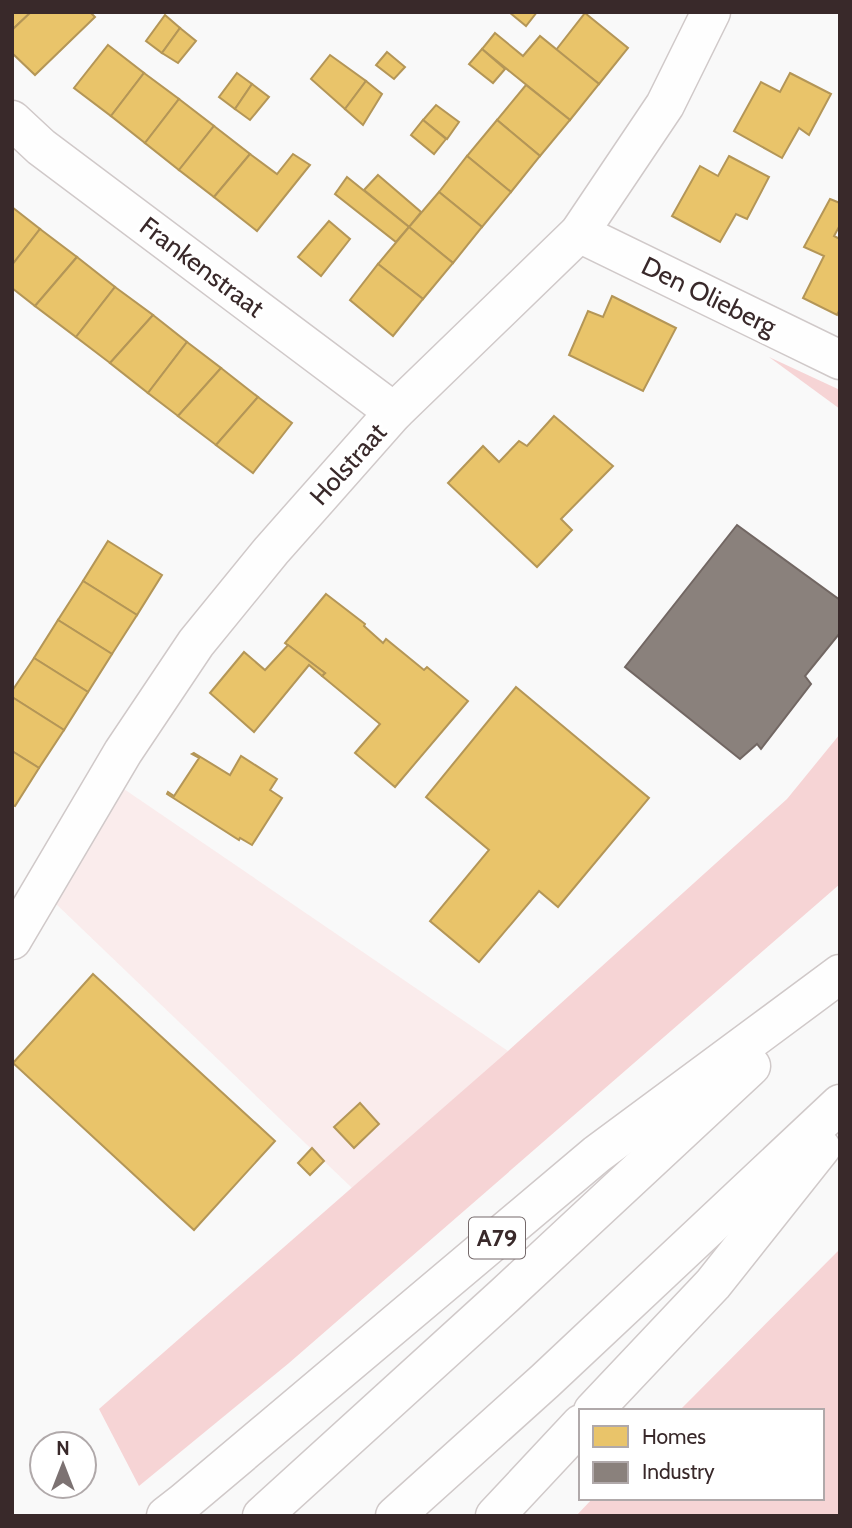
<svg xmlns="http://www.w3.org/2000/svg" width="852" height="1528" font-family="Cabin,sans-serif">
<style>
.green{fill:#faecec}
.forest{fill:#f6d4d5}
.homes{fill:#e9c46a;stroke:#b49657;stroke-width:2}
.industry{fill:#8a817c;stroke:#726763;stroke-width:2}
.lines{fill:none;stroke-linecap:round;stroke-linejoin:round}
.minor-casing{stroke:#d0c9c9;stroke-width:41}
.motorway-casing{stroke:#d0c9c9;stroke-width:41}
.minor{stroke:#fefefe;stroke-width:38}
.motorway{stroke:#fefefe;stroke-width:38}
.labels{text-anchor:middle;stroke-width:7;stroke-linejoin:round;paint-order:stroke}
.shield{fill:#fff;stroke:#74696a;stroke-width:2}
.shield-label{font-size:24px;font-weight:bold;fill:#39292a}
.street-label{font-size:26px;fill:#39292a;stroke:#fff}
</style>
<rect width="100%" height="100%" fill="#f9f9f9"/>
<polygon class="green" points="121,787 508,1051 352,1188 54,902"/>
<g class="forest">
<polygon points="769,357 840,390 840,409"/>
<polygon points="840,734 840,884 289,1363 139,1486 99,1409 508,1051 787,799"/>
<polygon points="840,1249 840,1516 576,1516 593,1498 822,1498 822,1411 679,1411"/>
</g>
<g class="homes">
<polygon points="12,12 31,12 12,30"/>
<polygon points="31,12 90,12 95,17 35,75 12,53 12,30"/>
<polygon points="509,12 537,12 526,26"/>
<polygon points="585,13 628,48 599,84 556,50"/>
<polygon points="165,15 180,28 162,53 146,41"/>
<polygon points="180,28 196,41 178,63 162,53"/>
<polygon points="495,33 523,56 540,36 599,84 570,120 482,49"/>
<polygon points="108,45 144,73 111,116 74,88"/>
<polygon points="482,49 505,69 493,83 469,64"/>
<polygon points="387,52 405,67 394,79 376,65"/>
<polygon points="330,55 366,81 345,109 311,79"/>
<polygon points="144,73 179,99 145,143 111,116"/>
<polygon points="237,73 252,84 235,109 219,97"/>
<polygon points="790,73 831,94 809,135 799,128 782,158 734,131 761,82 780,92"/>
<polygon points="366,81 382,94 363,125 345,109"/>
<polygon points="252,84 269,97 250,120 235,109"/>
<polygon points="526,85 570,120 540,156 497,120"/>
<polygon points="179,99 214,126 179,170 145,143"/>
<polygon points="436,105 459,122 447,139 423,120"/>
<polygon points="423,120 446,139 434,154 411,135"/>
<polygon points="497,120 540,156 511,192 467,156"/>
<polygon points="214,126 250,154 214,197 179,170"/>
<polygon points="250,154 277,174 293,154 310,165 257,231 214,197"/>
<polygon points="467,156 511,192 482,227 439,192"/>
<polygon points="729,156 769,177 747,219 736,214 720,242 672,216 700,166 718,176"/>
<polygon points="378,175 421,212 409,227 364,190"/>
<polygon points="347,177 409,227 396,242 335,194"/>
<polygon points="439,192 482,227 453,263 409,227"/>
<polygon points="830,199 840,203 840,225 834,236 840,239 840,309 837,315 803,298 824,256 804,247"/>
<polygon points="12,207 40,229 12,265"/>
<polygon points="329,221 350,239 321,276 298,257"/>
<polygon points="409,227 453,263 423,299 378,264"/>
<polygon points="40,229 77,257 35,306 12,288 12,265"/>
<polygon points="77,257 115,287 76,337 35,306"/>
<polygon points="378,264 423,299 393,336 350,300"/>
<polygon points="115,287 153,315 110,363 76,337"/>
<polygon points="612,296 676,328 643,391 569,355 588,311 603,317"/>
<polygon points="153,315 187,342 148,393 110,363"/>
<polygon points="187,342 221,368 178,416 148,393"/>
<polygon points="221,368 258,397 216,445 178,416"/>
<polygon points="258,397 292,423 253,473 216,445"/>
<polygon points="554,416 613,466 561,519 572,530 537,567 448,483 483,446 499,462 519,441 527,446"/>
<polygon points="108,541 162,575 137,615 83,581"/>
<polygon points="83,581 137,615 112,654 58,620"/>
<polygon points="326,594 365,624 364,626 383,643 386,639 424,670 427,667 468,701 395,787 355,753 380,724 322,676 325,673 285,643"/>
<polygon points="58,620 112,654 88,692 34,658"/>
<polygon points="288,645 325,673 322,676 309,665 254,732 210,693 244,652 265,670"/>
<polygon points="34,658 88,692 64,730 12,697 12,691"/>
<polygon points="516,687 649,798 558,907 539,891 479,962 430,921 489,850 426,797"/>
<polygon points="12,697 64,730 39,768 12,751"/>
<polygon points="12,751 39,768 15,806 12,805"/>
<polygon points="194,753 230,775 241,756 277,779 270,790 282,798 252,845 240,838 239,840 167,794 168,792 174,796 199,758 192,754"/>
<polygon points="93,974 275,1141 194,1230 13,1063"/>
<polygon points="360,1103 379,1124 354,1148 334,1127"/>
<polygon points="312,1148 324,1161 310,1175 298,1163"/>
</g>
<polygon class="industry" points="737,525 840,600 840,633 805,676 811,684 761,749 757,744 740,759 625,667"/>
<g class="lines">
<g class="minor-casing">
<g id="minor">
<polyline points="12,120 41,147 394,412"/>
<polyline points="579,233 840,360"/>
<polyline points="12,940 123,752 196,643 271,551 394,412 579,233 665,105 711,12"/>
</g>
</g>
<g class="motorway-casing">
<g id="motorway">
<polyline points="593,1411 713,1284 821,1148"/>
<polyline points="166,1516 184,1502 597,1154 840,974"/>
<polyline points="262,1516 505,1295 751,1066"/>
<polyline points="395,1516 545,1381 840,1104"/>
<polyline points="495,1516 581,1424"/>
</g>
</g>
<use href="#minor" class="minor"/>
<use href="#motorway" class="motorway"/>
</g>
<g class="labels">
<rect class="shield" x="469" y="1217.5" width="56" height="41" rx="5"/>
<g class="shield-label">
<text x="497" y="1246">A79</text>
</g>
<g class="street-label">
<text transform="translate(202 267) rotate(37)" y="9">Frankenstraat</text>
<text transform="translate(709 296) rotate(26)" y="9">Den Olieberg</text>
<text transform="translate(348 464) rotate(-48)" y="9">Holstraat</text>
</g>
</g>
<rect width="852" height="1528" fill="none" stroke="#39292a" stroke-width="28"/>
<rect x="579" y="1409" width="245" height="91" fill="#ffffff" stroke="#b0a9aa" stroke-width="2"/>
<rect x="593" y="1426" width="35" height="21" fill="#e9c46a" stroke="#b0a9aa" stroke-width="2"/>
<text x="642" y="1444" font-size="21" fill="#39292a">Homes</text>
<rect x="593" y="1462" width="35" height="21" fill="#8a817c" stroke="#b0a9aa" stroke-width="2"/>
<text x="642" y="1479" font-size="21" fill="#39292a">Industry</text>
<g transform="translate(63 1465)"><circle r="33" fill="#ffffff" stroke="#b0a9aa" stroke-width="2"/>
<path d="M0-5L12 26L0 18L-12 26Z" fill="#7c7272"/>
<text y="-10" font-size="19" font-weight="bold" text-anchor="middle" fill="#39292a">N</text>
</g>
</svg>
